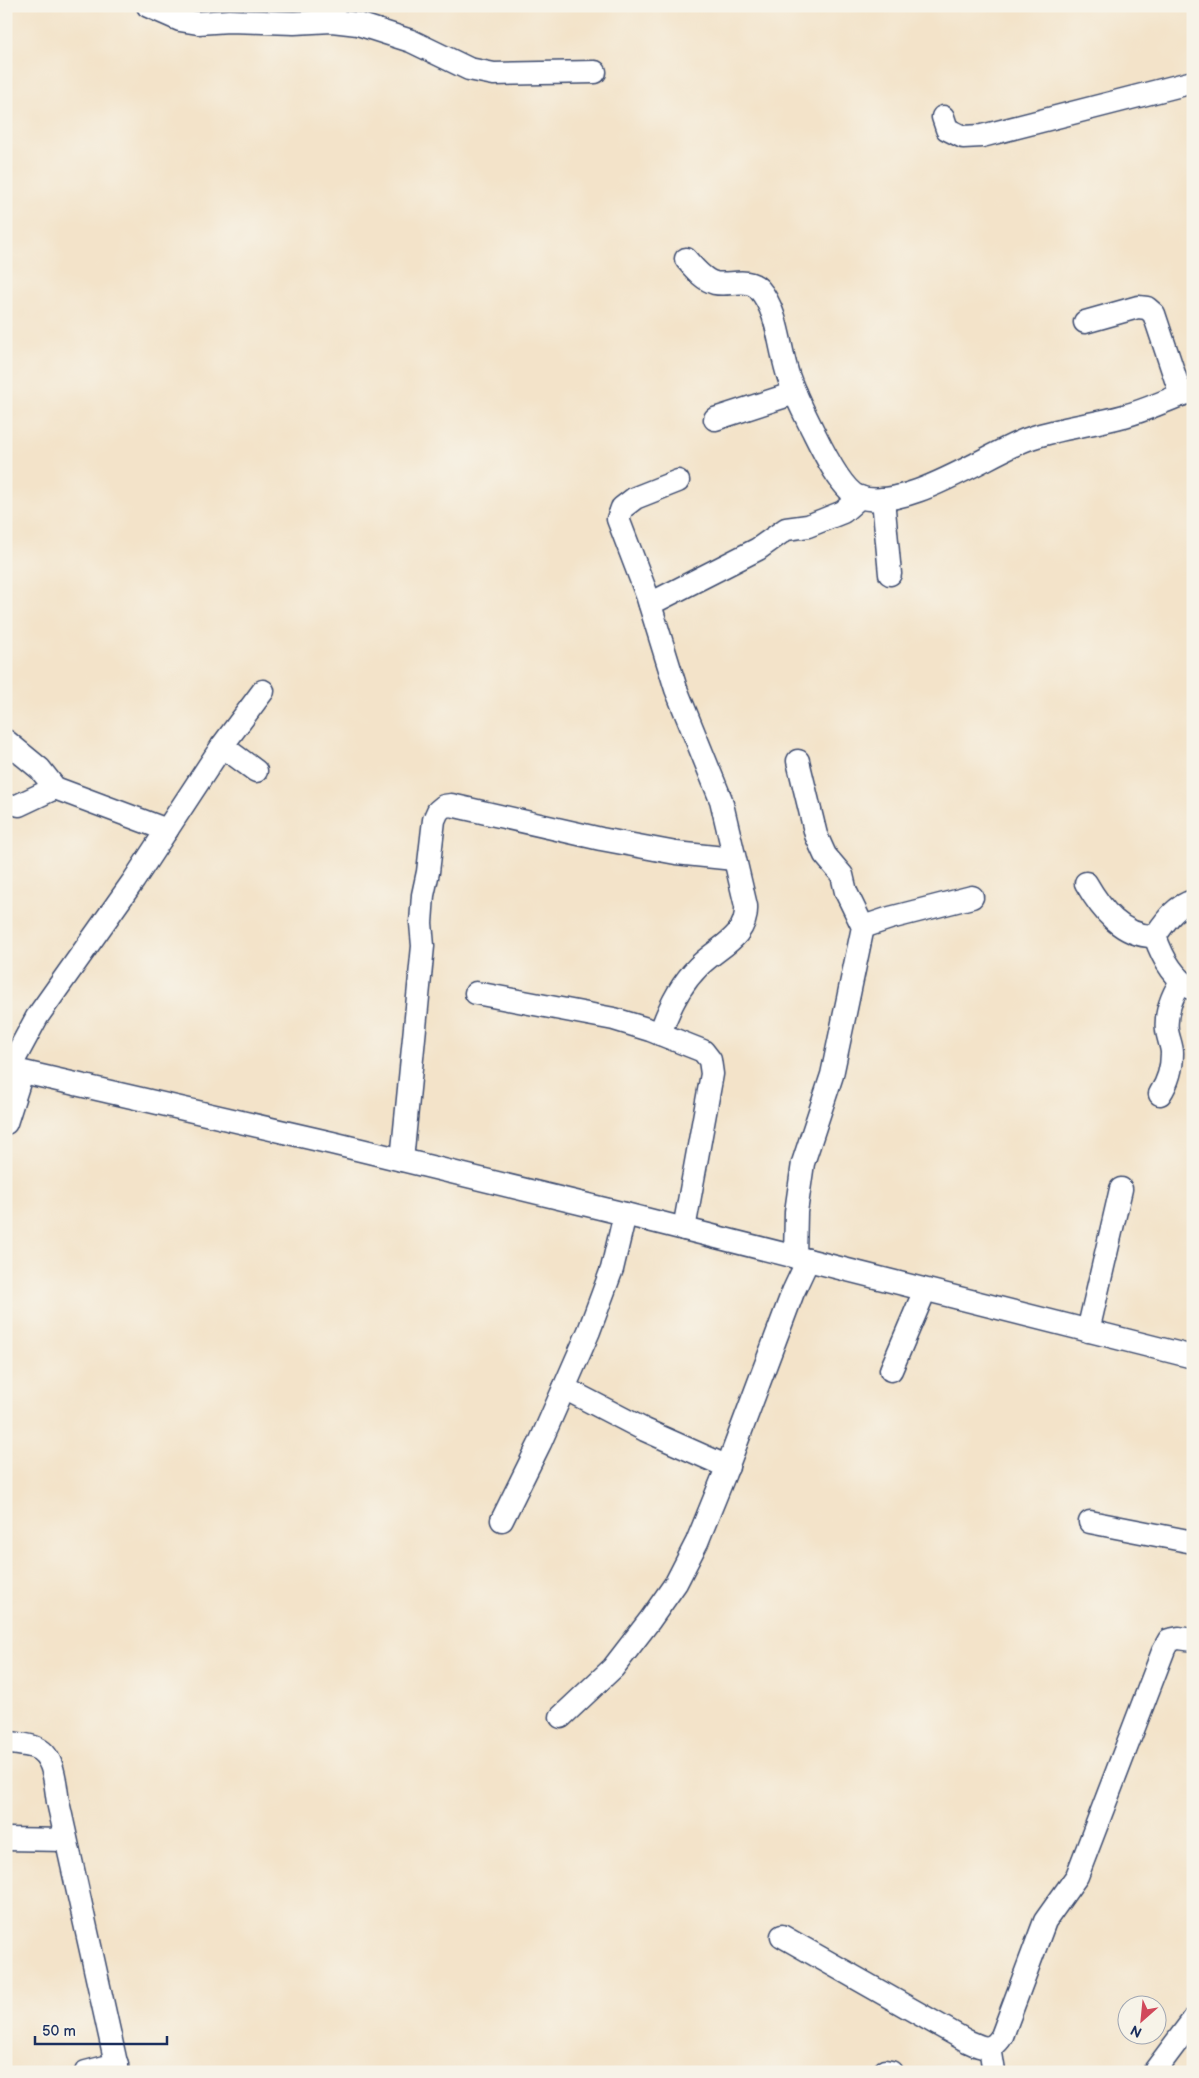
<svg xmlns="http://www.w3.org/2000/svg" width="1199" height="2078" font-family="'Balsamiq Sans',sans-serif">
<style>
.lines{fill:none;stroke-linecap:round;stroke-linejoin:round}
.minor-casing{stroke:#3b4a6e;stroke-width:25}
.minor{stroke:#fff;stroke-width:22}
</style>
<rect width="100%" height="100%" fill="#f7f3e8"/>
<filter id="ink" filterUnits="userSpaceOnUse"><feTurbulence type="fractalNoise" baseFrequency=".02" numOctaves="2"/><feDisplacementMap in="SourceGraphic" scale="10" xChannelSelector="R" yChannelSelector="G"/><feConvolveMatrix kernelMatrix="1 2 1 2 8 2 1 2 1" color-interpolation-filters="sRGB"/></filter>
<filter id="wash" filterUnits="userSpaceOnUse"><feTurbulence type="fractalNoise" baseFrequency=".0096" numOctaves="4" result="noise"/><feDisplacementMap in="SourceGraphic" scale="20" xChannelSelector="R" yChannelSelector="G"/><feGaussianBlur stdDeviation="1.12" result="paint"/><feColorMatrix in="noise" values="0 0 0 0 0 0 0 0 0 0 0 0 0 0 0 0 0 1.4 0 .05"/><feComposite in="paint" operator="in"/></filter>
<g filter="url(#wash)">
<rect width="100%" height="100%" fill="#f3e3c9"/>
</g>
<g filter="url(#ink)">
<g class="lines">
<g class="minor-casing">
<g id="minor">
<polyline points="148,6 180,20 198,23 229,21 294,23 332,21 358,24 411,41 469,69 494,74 595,72"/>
<polyline points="943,117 947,129 963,137 982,136 1193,82"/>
<path d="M686,259C694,268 703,280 715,283C729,286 748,277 759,289C779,312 779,350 789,378C795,395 804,413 812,429C821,447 841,490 859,497C904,512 984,456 1025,440C1057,428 1092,425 1124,416C1144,411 1162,402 1181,395"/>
<polyline points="1085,322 1138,307 1147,308 1154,314 1181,395 1193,391"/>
<polyline points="715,419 795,393"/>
<polyline points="883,499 890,574"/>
<polyline points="650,604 758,549 786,529 808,526 843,512 860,497"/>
<polyline points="6,741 40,769 55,788 167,830"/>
<polyline points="222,746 256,771"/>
<polyline points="19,805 55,788"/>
<path d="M1086,883C1101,909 1122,937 1155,936"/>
<polyline points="863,927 890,918 972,897"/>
<path d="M1155,936C1162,957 1173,978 1193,989"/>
<path d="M1155,936C1165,922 1175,906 1193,901"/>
<polyline points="476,993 614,1019 650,1030 703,1051 710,1060 712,1074 684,1229"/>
<path d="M660,1034C668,1010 680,985 698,967C717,947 748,938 746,906L721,800L676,689L647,595L618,519L622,508L635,498L678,481"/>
<polyline points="6,1068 332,1143 625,1214 1193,1357"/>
<polyline points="9,1069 37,1017 134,880 222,746 263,691"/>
<path d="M1160,1094C1168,1082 1172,1068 1172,1053C1172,1046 1168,1038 1167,1030C1165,1014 1172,995 1181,982"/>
<polyline points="6,1123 22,1073"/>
<polyline points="402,1160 423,946 421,923 423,895 428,872 434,820 438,811 444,806 451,805 601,839 676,853 734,859"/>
<polyline points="795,1257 796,1212 803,1163 832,1075 863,927 846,892 842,875 825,855 816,835 798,761"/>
<polyline points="1088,1331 1121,1189"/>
<polyline points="891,1370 925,1290"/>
<polyline points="564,1388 645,1430 728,1467"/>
<polyline points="502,1520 540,1443 589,1331 612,1269 625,1214"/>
<polyline points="1090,1522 1193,1542"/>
<polyline points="561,1717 613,1668 650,1620 676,1583 697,1542 725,1473 793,1292 808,1260"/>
<path d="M6,1742C15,1744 25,1744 34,1747C55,1754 55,1784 58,1802L118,2072"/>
<polyline points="6,1839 66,1840"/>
<path d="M782,1936L967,2041C983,2048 991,2053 1002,2036L1045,1921L1077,1876L1164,1649L1169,1640L1179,1638L1193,1640"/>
<polyline points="990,2047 994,2072"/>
<polyline points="885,2071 891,2072"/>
<polyline points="86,2072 117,2064"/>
<polyline points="1154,2072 1193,2020"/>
</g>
</g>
<use href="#minor" class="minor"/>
</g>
</g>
<rect width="1199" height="2078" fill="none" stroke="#f7f3e8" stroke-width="25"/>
<g transform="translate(1142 2020) rotate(207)"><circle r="24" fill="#f7f3e8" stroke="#9fa5b1"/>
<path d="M0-4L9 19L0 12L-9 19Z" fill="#d1495b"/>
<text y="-8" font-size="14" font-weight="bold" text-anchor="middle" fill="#1b2f5e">N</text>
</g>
<path d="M35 2036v8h132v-8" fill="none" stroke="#1b2f5e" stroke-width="2.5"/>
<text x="42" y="2036" font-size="15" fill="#1b2f5e" stroke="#f7f3e8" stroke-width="4" paint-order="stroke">50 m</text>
</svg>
